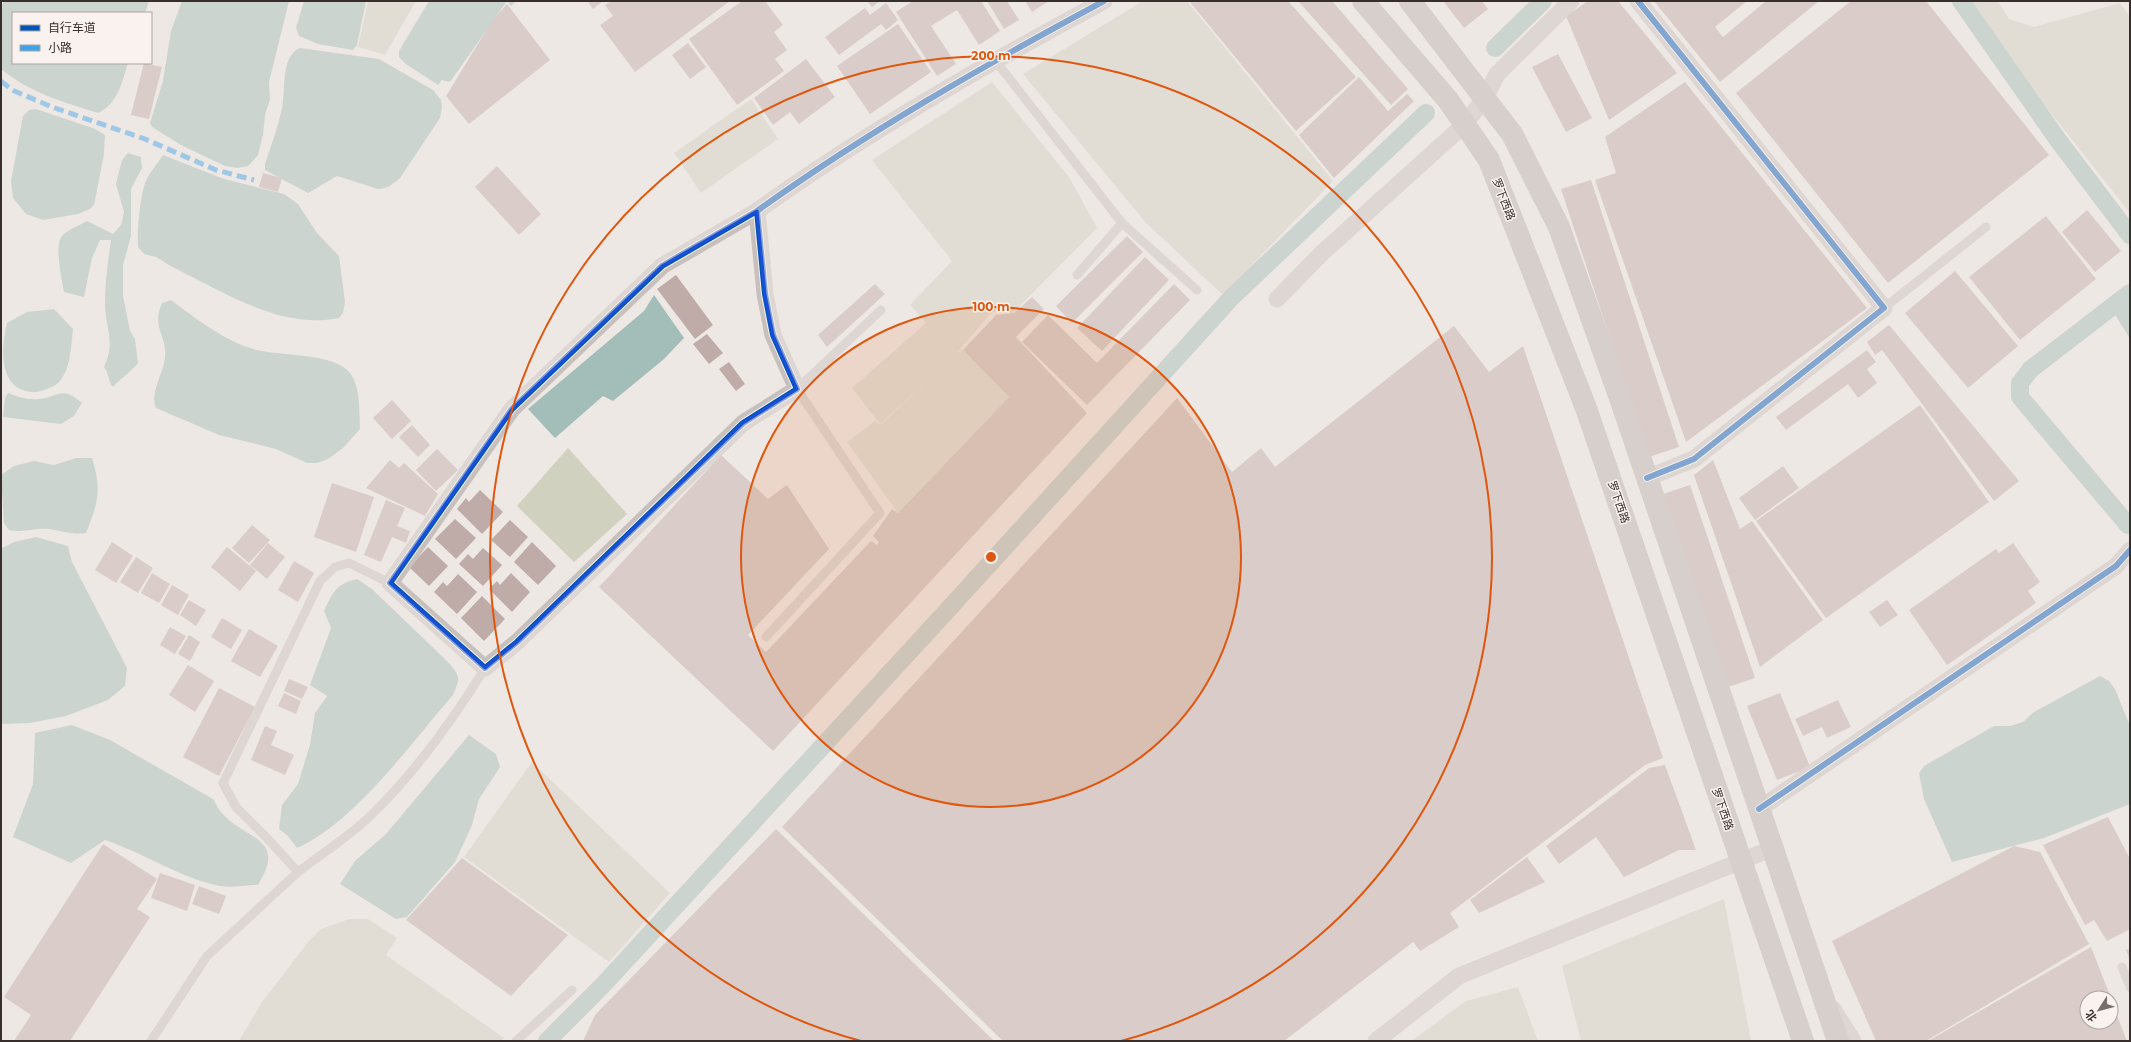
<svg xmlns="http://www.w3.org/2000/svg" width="2131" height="1042" font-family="Montserrat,'Noto Sans SC',sans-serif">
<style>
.green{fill:#d1d1c0}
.water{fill:#a3bdb9}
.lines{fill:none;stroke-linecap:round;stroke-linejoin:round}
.canal{stroke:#a3bdb9;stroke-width:18}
.building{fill:#bfaca8}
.service{stroke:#c7c0bd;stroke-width:9}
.minor{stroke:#c7c0bd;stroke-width:17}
.secondary{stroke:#b8b1ae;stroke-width:22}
.quiet{stroke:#3fa3eb;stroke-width:5;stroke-dasharray:10 5;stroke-linecap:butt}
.cycleway-casing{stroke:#f9f2ee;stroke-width:8}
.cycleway{stroke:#0057b8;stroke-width:6}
.marked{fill:none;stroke:#1d4ed8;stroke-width:3;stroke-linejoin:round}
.ring{fill:none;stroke:#df570e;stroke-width:2}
.labels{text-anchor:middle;stroke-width:3;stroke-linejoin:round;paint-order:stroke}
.street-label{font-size:11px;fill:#382e2c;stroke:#f9f2ee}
.centre{fill:#df570e;stroke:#f9f2ee;stroke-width:2}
.ring-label{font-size:12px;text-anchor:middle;font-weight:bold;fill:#df570e;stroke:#f9f2ee;stroke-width:3;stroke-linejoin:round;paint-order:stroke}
</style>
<rect width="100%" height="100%" fill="#eee8e4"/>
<g class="green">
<polygon points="368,1 416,1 385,55 358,47"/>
<polygon points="1143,1 1187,1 1333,181 1223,295 1146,223 1023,74"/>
<polygon points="1969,1 1998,1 2009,19 2034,27 2120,3 2130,17 2130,213 2017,70"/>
<polygon points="992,82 1069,177 1097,228 1013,313 992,312 956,354 962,349 1009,397 898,513 847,442 875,421 880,425 944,366 880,424 852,388 926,323 910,305 952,261 872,160"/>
<polygon points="751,99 778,139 701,193 674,153"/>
<polygon points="568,448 627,514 574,562 517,506"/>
<polygon points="532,762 670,893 609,962 464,857"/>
<polygon points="1724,899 1751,1041 1581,1041 1562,966"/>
<polygon points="349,919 368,919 397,938 386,955 504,1038 501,1041 239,1041 262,1002 309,941 321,929"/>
<polygon points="1518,987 1538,1041 1411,1041 1466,1001"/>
</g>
<g class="water">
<path d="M4,1H149L145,13H13V63H128C122,82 118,104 98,113C63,102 30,93 1,69V7Z"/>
<polygon points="182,1 289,1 269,82 270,99 265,115 263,135 258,155 253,161 248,166 238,168 225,166 181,145 152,127 150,123 163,81 171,31"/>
<polygon points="304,1 366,1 357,45 353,50 318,44 299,36 296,28"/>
<polygon points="429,1 516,1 511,6 507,1 450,82 442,80 438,85 406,64 399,57 399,51"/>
<path d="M300,48L379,59L433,90L441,100L442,108L440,118L400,178C393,184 387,189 378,189L337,176L308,193L265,170V164C271,146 278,127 282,108C286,91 280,56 300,48Z"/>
<polygon points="36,109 93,128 105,135 104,154 94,205 90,209 78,214 43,220 26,214 13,198 11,181 23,116 29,110"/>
<path d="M128,153L141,157L142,168L131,189V236L123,265V296L130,331L135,339L138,363C129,374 122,377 113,387C108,381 109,373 104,367C116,343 105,327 105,303C105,282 108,261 111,240H100L92,258L84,297L64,292C62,281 54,244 62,236C67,230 80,225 87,221L113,234L121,225L124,212L116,184L122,160Z"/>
<path d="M163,155L224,179L284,194L298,204L317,233L339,256L345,302L343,313L339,318C291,328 244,304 202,282C187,274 171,267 156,257L144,254L138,247C137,233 140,194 146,181C150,172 158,163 163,155Z"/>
<polygon points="654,295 684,338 664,359 613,401 603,396 555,438 528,409 644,311"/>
<path d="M171,300C198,320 224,341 257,350C281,356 335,353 350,373C361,387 359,413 360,429L343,448L328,459L317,463H307L276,449L219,435L156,408C149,393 164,373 165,357C167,335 151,327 162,303Z"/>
<polygon points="2130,304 2130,339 2114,313"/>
<path d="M54,309L73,329C71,346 71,369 59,382C53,388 39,393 31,392C0,389 0,352 7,323L27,312Z"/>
<path d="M8,393C18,397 28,400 39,399C59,397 61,385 82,403L74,416L61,424L3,417L5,398Z"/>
<path d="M76,458H92C102,490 98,503 86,533C73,535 63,531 49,529C35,528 24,533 9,530L4,523L1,475L14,466L34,461L54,465Z"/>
<polygon points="36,537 68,546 72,562 127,668 125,686 108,700 66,716 30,723 3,724 1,724 1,550 2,548 14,542"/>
<path d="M357,579L372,589L449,663C461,678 460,678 453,695C412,742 354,823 297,848L288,836L279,829L282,805L298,784L310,745L315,713L327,696L310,685L331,628L324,611C333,592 336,584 357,579Z"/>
<polygon points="2100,676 2109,681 2115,689 2130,726 2130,804 2044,838 1952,862 1924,799 1919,773 1924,766 1994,726 2010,726 2023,722 2034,712"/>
<path d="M72,725L110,740L213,799C216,803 218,809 221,812C245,841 288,836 258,885C246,885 232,888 220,886C180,878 144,853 105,840L71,863L13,837L33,784L35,733Z"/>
<polygon points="469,735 496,754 500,767 479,799 472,825 455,862 407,917 396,919 340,884 355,861 386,834"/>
</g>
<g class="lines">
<g class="canal">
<polyline points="1961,1 2058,140 2130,235"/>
<polyline points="1495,48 1543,1"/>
<polyline points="2128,525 2020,397 2020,383 2031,369 2130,293"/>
<polyline points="547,1041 603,985 944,614 1232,297 1426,113"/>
</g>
</g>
<g class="building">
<polygon points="587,1 603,1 593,9"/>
<polygon points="611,1 730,1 635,72 600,25 613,16 605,5"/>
<polygon points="742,1 765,1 783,25 774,32 787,50 775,59 784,71 737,105 689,39"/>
<polygon points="867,1 880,1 872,7"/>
<polygon points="913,1 981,1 1000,31 979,45 957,10 931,26 956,64 937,76 896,12"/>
<polygon points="987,1 1007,1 1019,20 1004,29"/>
<polygon points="1025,1 1049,1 1032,12"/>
<polygon points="1189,1 1288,1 1356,77 1296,131"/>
<polygon points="1298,1 1332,1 1408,89 1391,105"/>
<polygon points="1443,1 1482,1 1488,9 1464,28"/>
<polygon points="1588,1 1618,1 1677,73 1609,120 1566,16"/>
<polygon points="1654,1 1747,1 1715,27 1723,37 1766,1 1819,1 1720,82"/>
<polygon points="1851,1 1926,1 2049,155 1888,283 1736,93"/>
<polygon points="886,3 898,20 886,30 881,24 839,55 825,37 865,8 870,15"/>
<polygon points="507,4 550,60 469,124 446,96 492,21"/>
<polygon points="898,24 931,72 870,114 837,66"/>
<polygon points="688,43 706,67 690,79 672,55"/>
<polygon points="1558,54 1592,118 1566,132 1532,67"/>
<polygon points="806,59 835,97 799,124 790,112 773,125 754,98"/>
<polygon points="144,63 162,67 149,119 131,115"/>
<polygon points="1359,77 1388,111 1407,94 1414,101 1334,178 1299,135"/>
<polygon points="1685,82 1867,308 1686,442 1595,180 1616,173 1605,137"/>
<polygon points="497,166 541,214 519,235 475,187"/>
<polygon points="263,173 282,178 278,192 259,187"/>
<polygon points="1591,180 1679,447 1649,457 1561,189"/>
<polygon points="2087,210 2121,251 2095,272 2062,232"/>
<polygon points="2046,216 2096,279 2020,340 1969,277"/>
<polygon points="1127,236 1143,252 1072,323 1056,306"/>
<polygon points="1145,257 1169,280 1102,351 1077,328"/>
<polygon points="1955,271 2018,346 1968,388 1905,313"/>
<polygon points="676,275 713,325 695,339 657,289"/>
<polygon points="875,284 885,294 827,347 818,335"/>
<polygon points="1174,284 1190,300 1087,405 1022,342 1048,315 1097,363"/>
<polygon points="1032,297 1044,309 1016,337 1087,413 773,751 599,587 721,455 768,499 787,485 829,549 748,635 766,652 871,541 877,545 879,542 873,536 892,509 898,513 1009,397 963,350 996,315 1014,313"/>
<polygon points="1889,325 2019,481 1994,501 1882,350 1875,355 1867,342"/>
<polygon points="1454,326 1489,372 1523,346 1663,758 1645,765 1450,913 1459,927 1420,951 1413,942 1284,1041 1003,1041 782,827 1177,398 1232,472 1261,448 1275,467"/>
<polygon points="707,334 723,353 709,364 693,344"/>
<polygon points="1867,350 1876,362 1867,369 1877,383 1858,398 1848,384 1786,430 1776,417"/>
<polygon points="729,362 745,384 736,391 719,369"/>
<polygon points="392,400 411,421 392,439 373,418"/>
<polygon points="1920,405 1989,502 1826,618 1756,521"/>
<polygon points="412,425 430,445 418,457 399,437"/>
<polygon points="437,449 458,470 436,491 416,470"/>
<polygon points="390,460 399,468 404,463 438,494 425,516 366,488"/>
<polygon points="1713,460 1740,529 1752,521 1823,620 1760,667 1694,475"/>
<polygon points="1783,466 1799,488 1755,520 1739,498"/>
<polygon points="332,483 374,497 356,552 314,537"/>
<polygon points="1690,485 1755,678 1728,687 1663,494"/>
<polygon points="480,490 503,512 482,534 457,509 466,498 469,502"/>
<polygon points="386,500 405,508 397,526 410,531 406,543 392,537 381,562 364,555"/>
<polygon points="455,519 476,538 456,559 435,539"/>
<polygon points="510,520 528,537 510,557 491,540"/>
<polygon points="252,525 270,540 249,563 232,548"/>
<polygon points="112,542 133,556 116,583 95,570"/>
<polygon points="532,542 556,566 538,585 514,562"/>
<polygon points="268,543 285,557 267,579 250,565"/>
<polygon points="2013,543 2040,582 2028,591 2036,603 1947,665 1909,610 1996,549 1999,553"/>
<polygon points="227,547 256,571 240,591 211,567"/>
<polygon points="428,547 448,566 429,586 409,567"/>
<polygon points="483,548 502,565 483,586 459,564 468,554 473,559"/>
<polygon points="136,557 153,568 138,593 120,582"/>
<polygon points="294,561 314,573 298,602 278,590"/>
<polygon points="152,573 170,584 159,603 141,593"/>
<polygon points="511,573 530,592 512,612 489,589 497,581 500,585"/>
<polygon points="458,574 477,592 457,614 434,592 443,582 447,586"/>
<polygon points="172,585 189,595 178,615 161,605"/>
<polygon points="482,596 505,619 484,641 461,618"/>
<polygon points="189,600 206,610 196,626 180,615"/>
<polygon points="1887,600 1898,615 1880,627 1869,612"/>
<polygon points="222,618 242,630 231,649 211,637"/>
<polygon points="170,627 186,636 175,654 160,645"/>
<polygon points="249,629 278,646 260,677 231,661"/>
<polygon points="189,635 200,642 190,661 178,654"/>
<polygon points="188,665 214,681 195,712 169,695"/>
<polygon points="289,679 308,687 302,699 284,691"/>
<polygon points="219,688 255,707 219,776 183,757"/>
<polygon points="284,693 301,701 296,714 278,706"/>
<polygon points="1780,693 1810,767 1777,780 1747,706"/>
<polygon points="1838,700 1851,727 1827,738 1822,727 1803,736 1795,719"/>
<polygon points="265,726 277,731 271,745 294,755 285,775 251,760"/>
<polygon points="1665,765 1696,850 1679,850 1624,877 1596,837 1559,864 1546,846 1649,768"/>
<polygon points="2108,817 2130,859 2130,929 2107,941 2094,920 2085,925 2043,845"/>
<polygon points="776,829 994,1041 583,1041 595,1015"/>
<polygon points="103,844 157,879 137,909 150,917 70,1041 14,1041 31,1015 4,997"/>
<polygon points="2014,846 2040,852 2089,944 1926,1041 1876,1041 1832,941"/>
<polygon points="1527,857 1545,882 1479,913 1470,900"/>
<polygon points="462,858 568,935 511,996 406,920"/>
<polygon points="160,873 195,885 187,911 151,898"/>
<polygon points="199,886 226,896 219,914 192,904"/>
<polygon points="2091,947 2111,998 2087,998 2087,1022 2111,1022 2111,1000 2127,1041 1928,1041"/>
<polygon points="2130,949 2130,960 2126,950"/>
</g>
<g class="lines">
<g class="service">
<polyline points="995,60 1122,223 1197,290"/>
<polyline points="1077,275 1122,223"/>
<polyline points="1884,308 1986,227"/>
<polyline points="766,637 880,513 797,389 881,310"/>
<path d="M298,872C320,855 345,839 366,820C413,776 451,723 485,668"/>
<polyline points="2122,967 2130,987"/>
<polyline points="151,1041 207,956 298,872 266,837 236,807 223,783 320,581 335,567 349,563 390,583"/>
<polyline points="516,1041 572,990"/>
</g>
<g class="minor">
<polyline points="1638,1 1884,308 1694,459 1647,478"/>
<path d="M757,211L662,266L512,409L390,583L485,668L517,642L743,423L797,389L773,335L765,294L757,211C867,132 985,65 1104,1"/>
<polyline points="1277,299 1322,253 1465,124 1485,98 1497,74 1571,1"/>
<polyline points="1759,809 2116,566 2130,550"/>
<polyline points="1833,1009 1853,1041"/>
<polyline points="1376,1041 1459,976 1773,848"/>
</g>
<g class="secondary">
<polyline points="1363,1 1448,100 1489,160 1586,408 1803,1041"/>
<polyline points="1410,1 1512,134 1559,227 1621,401 1838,1041"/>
</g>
<polyline class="quiet" points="1,81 12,90 52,107 145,139 216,170 254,180"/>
<g class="cycleway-casing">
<g id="cycleway">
<polyline points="1638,1 1884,308 1694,459 1647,478"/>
<path d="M757,211L662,266L512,409L390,583L485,668L517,642L743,423L797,389L773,335L765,294L757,211C867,132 985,65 1104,1"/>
<polyline points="1759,809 2116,566 2130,550"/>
</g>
</g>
<use href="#cycleway" class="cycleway"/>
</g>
<path d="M0 0H2131V1042H0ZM757,211L765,294L773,335L797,389L743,423L517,642L485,668L390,583L512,409L662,266Z" fill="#eee8e4" fill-opacity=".55" fill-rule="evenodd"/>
<path class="marked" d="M757,211L765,294L773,335L797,389L743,423L517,642L485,668L390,583L512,409L662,266Z"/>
<circle cx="991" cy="557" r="250" fill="#df570e" fill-opacity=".12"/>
<g class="ring">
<circle cx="991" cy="557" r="250"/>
<path d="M861 1041A501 501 0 1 1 1121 1041"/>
</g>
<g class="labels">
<g class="street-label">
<text transform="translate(1504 199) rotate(69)" y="4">罗下西路</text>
<text transform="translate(1619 502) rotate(71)" y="4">罗下西路</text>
<text transform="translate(1723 809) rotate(71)" y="4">罗下西路</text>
</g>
</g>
<circle cx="991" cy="557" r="6" class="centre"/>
<g class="ring-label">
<text x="991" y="60">200 m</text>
<text x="991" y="311">100 m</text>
</g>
<rect width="2131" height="1042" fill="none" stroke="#382e2c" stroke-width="4"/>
<rect x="12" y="12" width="140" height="52" fill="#f9f2ee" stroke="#aca4a0"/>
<rect x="20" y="25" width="20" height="6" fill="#0057b8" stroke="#aca4a0"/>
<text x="48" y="32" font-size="12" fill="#382e2c">自行车道</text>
<rect x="20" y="45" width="20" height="6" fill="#3fa3eb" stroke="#aca4a0"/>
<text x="48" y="52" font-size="12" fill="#382e2c">小路</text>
<g transform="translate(2099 1010) rotate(234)"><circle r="19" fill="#f9f2ee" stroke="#aca4a0"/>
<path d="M0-3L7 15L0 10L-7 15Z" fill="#786f6c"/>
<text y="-6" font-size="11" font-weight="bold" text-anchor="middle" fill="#382e2c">北</text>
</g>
</svg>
